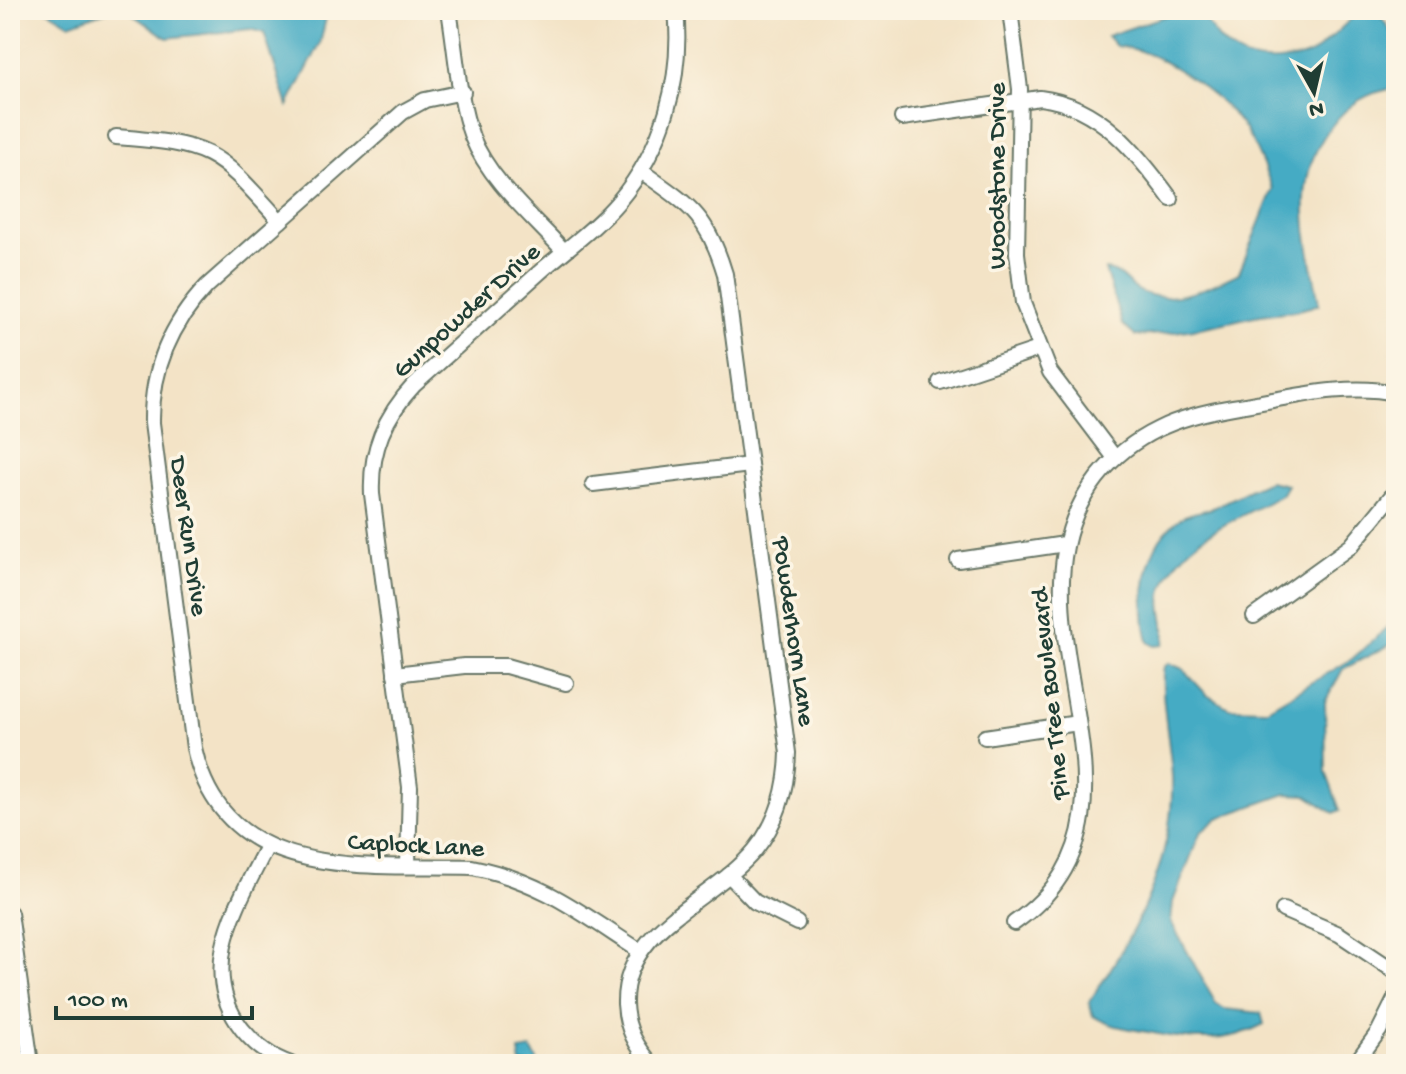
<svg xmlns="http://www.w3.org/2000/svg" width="1406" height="1074" font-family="'Gochi Hand',sans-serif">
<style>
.water{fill:#44abc4;stroke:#32747c;stroke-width:2}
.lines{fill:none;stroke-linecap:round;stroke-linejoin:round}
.minor-casing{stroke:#697767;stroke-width:18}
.minor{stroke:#fff;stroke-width:14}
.labels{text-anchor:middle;stroke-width:7;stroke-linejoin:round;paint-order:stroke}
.street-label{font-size:26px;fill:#1f3d34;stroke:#fcf5e5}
</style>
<rect width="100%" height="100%" fill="#fcf5e5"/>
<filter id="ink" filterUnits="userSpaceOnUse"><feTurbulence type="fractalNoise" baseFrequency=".0125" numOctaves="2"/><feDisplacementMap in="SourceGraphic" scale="16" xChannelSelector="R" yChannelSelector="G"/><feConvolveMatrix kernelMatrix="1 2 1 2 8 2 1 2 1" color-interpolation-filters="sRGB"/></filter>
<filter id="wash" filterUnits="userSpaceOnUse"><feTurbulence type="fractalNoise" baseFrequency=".006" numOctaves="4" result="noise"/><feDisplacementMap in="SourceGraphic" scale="32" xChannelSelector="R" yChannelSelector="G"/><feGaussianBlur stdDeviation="1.8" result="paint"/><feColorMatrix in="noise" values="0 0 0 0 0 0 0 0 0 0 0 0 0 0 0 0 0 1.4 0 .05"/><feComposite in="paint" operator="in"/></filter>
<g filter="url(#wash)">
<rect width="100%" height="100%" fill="#f3e3c6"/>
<g class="water">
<polygon points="47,10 109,10 70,24"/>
<polygon points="127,10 328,10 320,44 288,106 264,33 251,29 167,38"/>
<path d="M1183,10L1202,12C1218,47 1241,64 1279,61C1290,60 1306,58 1315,51C1332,40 1345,22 1362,10H1376L1396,38V88C1367,92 1348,104 1330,128C1288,183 1309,242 1319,304C1295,314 1271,311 1246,318C1209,327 1174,334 1135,336L1122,324L1105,270C1121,271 1124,281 1136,289C1168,309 1210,287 1239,273L1273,189C1264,169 1257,146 1244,128C1218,93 1159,49 1116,46L1107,36Z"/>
<path d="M1269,481L1287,485L1281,495C1237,521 1180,536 1163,590C1157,609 1169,627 1163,645L1154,646L1148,642C1139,602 1142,541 1183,517C1190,512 1204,512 1212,508C1232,500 1249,489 1269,481Z"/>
<path d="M1396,620V642L1343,669L1325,702L1326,772L1340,810L1334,813L1306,795L1286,794L1218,818L1200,833L1173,902L1171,922L1216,1004L1225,1009L1261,1013L1264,1024C1227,1044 1193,1041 1153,1033C1132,1029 1112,1028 1093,1016L1089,1002C1135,936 1175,859 1172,777C1171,750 1159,690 1164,667L1169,663L1183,669L1207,695L1229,708L1267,709L1352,659Z"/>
<polygon points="531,1049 539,1064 521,1064 519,1051"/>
</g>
</g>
<g filter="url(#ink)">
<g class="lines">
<g class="minor-casing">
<g id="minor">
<path d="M449,10C456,51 458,98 472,137C489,180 533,217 564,251"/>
<polyline points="1010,10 1020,89 1017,253 1023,303 1050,372 1115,458"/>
<path d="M463,92L425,100L403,112L207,286C170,325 151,369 152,423L194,748C224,884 365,864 472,867C542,881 581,913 640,951"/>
<path d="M902,118L1040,98C1100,105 1138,154 1171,199"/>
<path d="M116,137C214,145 215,149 280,221"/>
<path d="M641,171C690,206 707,214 725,274L788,753C787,789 778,822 755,850C714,900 623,928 625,1004C626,1027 636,1047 652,1064"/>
<polyline points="940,382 1039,349"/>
<polyline points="593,484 750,465"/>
<polyline points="958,560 1065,544"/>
<polyline points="1254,616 1351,546 1396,491"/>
<polyline points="395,674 464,666 506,666 566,683"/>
<polyline points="985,737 1078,723"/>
<path d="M267,846C239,903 195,968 242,1029C255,1045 272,1058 291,1064"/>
<path d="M408,865L410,787L372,494C370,450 385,416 414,385C456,347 499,309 541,271C566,249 596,228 618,202C663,149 683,79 676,10"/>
<polyline points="729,875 755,902 797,923"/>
<polyline points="1283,910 1339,934 1396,972"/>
<polyline points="10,913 31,1064"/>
<path d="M1014,923C1177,811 990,615 1097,478C1133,433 1179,416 1233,407C1286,399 1343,382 1396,393"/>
<polyline points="1355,1064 1379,1031 1396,997"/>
</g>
</g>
<use href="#minor" class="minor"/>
</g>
</g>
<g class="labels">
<g class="street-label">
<text transform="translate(995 176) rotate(-90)" y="9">Woodstone Drive</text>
<text transform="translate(465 309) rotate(-42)" y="9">Gunpowder Drive</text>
<text transform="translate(191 536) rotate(82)" y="9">Deer Run Drive</text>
<text transform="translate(796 631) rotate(82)" y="9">Powderhorn Lane</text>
<text transform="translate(1048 694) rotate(-96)" y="9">Pine Tree Boulevard</text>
<text transform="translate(416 843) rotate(3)" y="9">Caplock Lane</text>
</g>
</g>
<rect width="1406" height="1074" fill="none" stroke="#fcf5e5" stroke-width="40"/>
<g transform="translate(1314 92) rotate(172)" stroke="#fcf5e5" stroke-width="6" paint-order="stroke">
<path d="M0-6L14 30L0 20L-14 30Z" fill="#1f3d34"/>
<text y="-12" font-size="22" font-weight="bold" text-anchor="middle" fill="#1f3d34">N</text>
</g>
<path d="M56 1006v12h196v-12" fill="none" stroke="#1f3d34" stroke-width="4"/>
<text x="68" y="1006" font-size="24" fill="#1f3d34" stroke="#fcf5e5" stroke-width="6" paint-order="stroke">100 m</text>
</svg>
